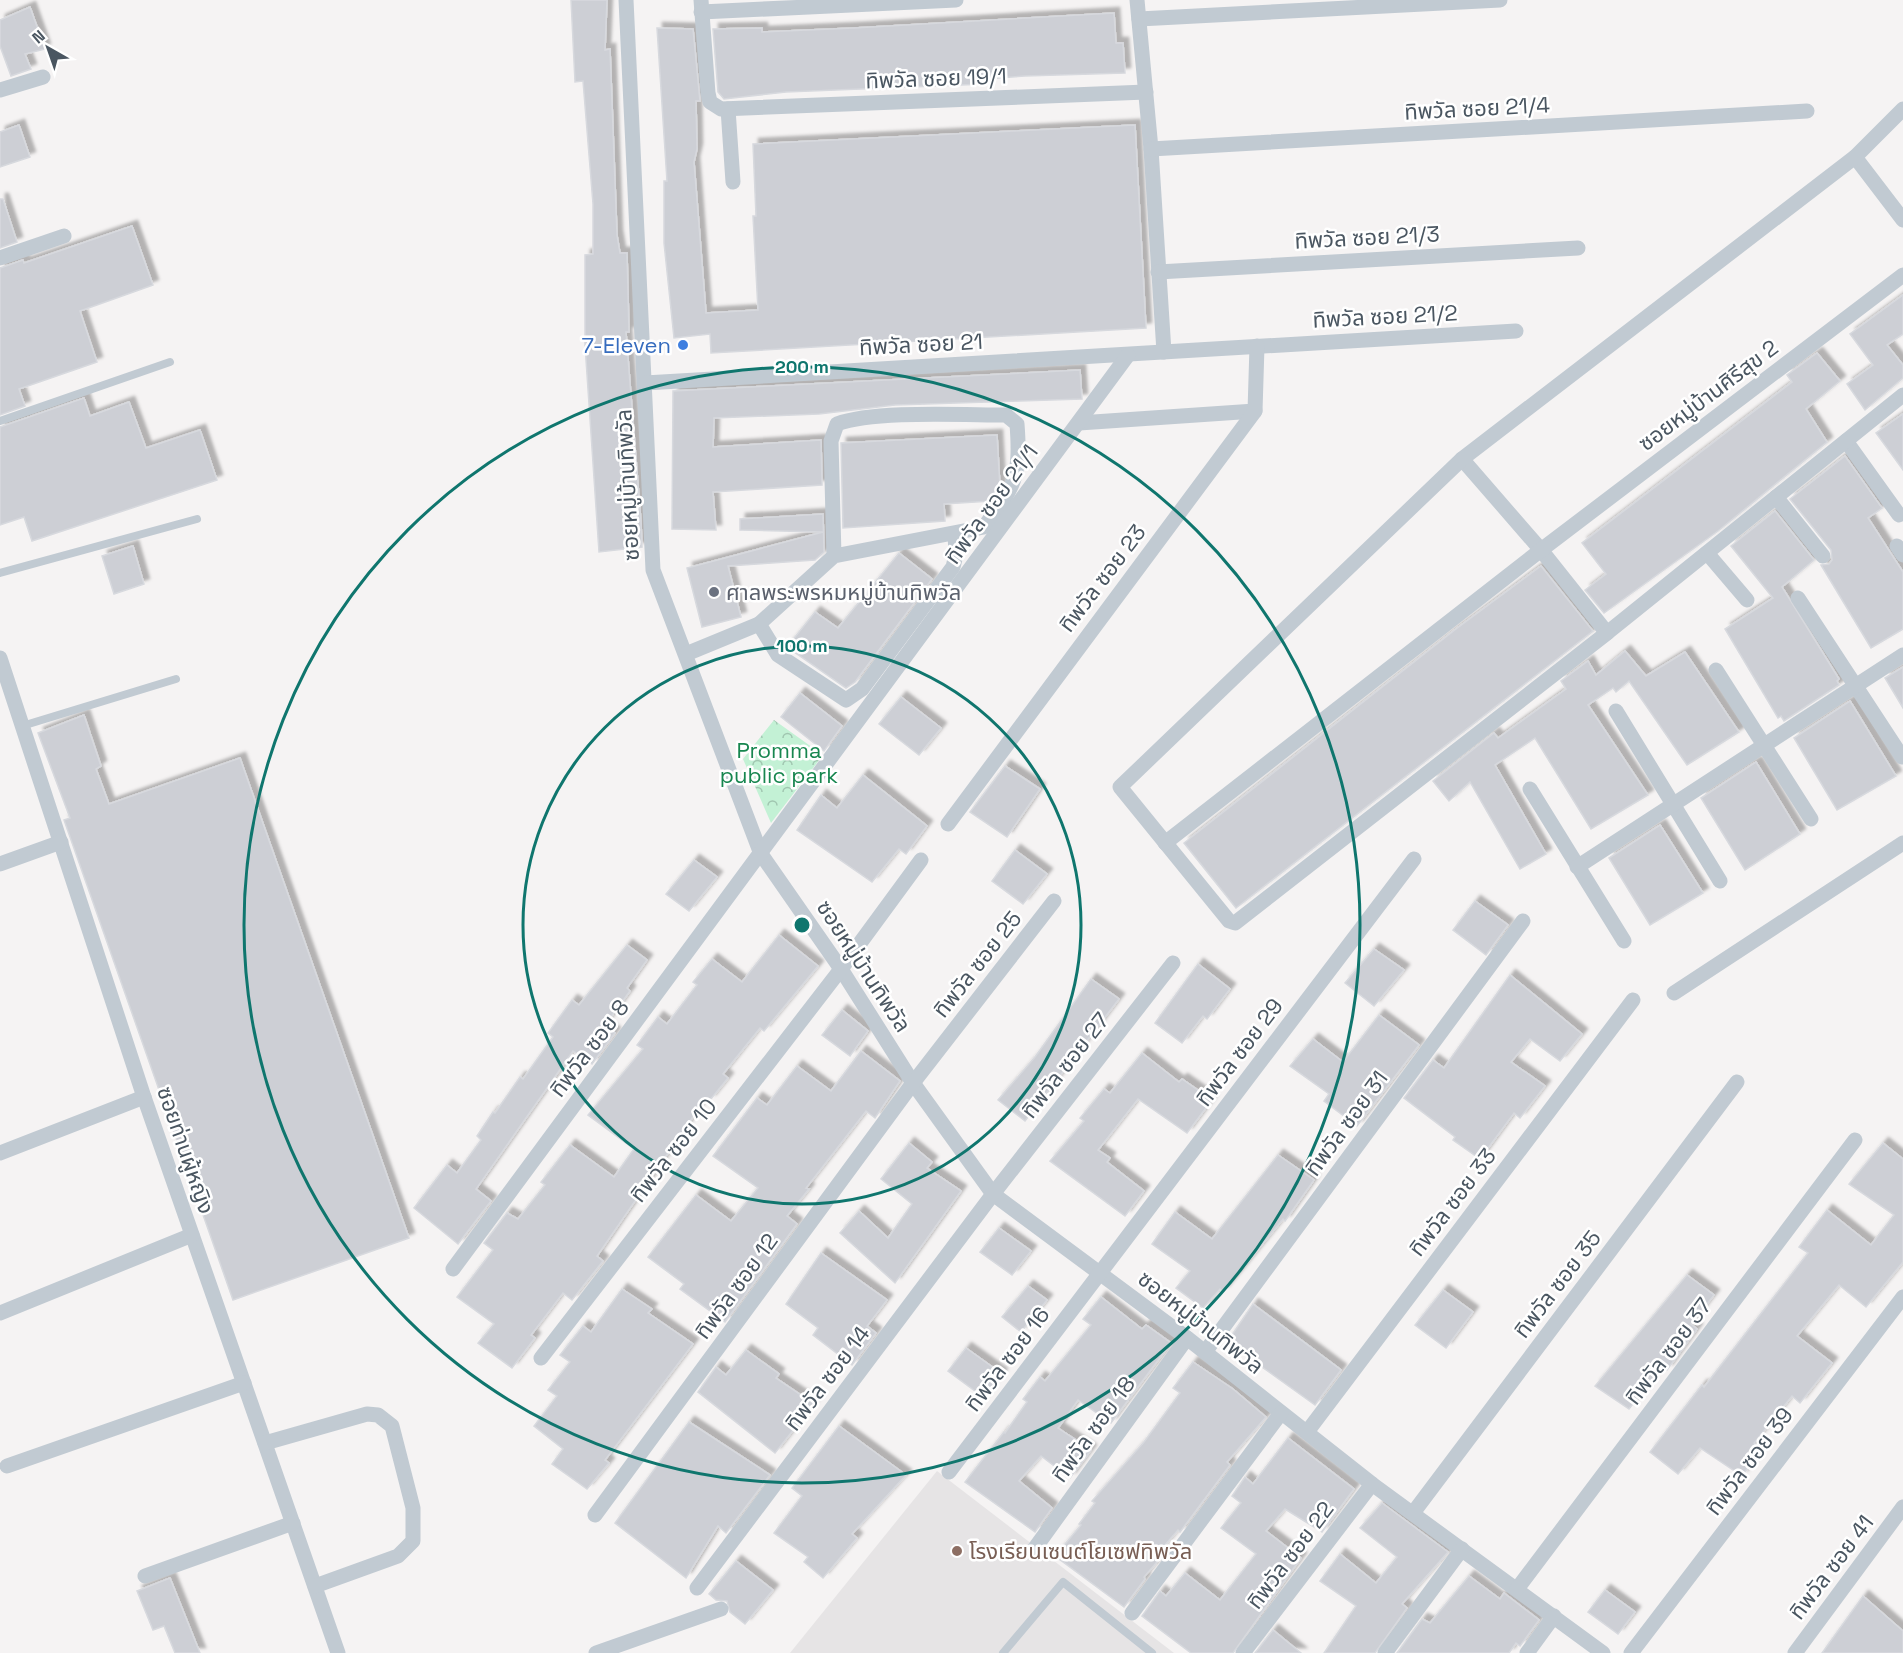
<svg xmlns="http://www.w3.org/2000/svg" width="1903" height="1653" font-family="'Space Grotesk','Noto Sans Thai',sans-serif">
<style>
.education{fill:#e6e4e5}
.park{fill:url(#park-crowns)}
.building{fill:#cdcfd5;stroke:#d7d9de;stroke-width:1.5;filter:url(#shadow)}
.lines{fill:none;stroke-linecap:round;stroke-linejoin:round}
.service{stroke:#c1cad2;stroke-width:8}
.minor{stroke:#c1cad2;stroke-width:15}
.ring{fill:none;stroke:#0f766e;stroke-width:3}
.shop-dot{fill:#3f7fe0;stroke:#fff;stroke-width:2}
.worship-dot{fill:#6b7280;stroke:#fff;stroke-width:2}
.education-dot{fill:#8d6e63;stroke:#fff;stroke-width:2}
.labels{text-anchor:middle;stroke-width:5;stroke-linejoin:round;paint-order:stroke}
.street-label{font-size:22px;fill:#4a5661;stroke:#fff}
.shop-label{font-size:22px;fill:#366cbe;stroke:#fff;text-anchor:end}
.worship-label{font-size:22px;fill:#5b616d;stroke:#fff;text-anchor:start}
.park-label{font-size:22px;fill:#17864f;stroke:#fff}
.education-label{font-size:22px;fill:#785e54;stroke:#fff;text-anchor:start}
.centre{fill:#0f766e;stroke:#fff;stroke-width:3}
.ring-label{font-size:18px;text-anchor:middle;font-weight:bold;fill:#0f766e;stroke:#fff;stroke-width:5;stroke-linejoin:round;paint-order:stroke}
</style>
<defs>
<pattern id="park-crowns" width="20" height="18" patternUnits="userSpaceOnUse" patternTransform="scale(1.5)"><rect width="20" height="18" fill="#c3f1d5"/><path d="M2 6a3 3 0 1 1 6 0M12 15a3 3 0 1 1 6 0" fill="none" stroke="#a0c6b0"/></pattern>
<filter id="shadow"><feDropShadow dx="5.5" dy="-5.5" stdDeviation="1.5" flood-color="#0004"/></filter>
</defs>
<rect width="100%" height="100%" fill="#f5f3f3"/>
<polygon class="education" points="937,1471 1174,1653 790,1653"/>
<polygon class="park" points="774,720 823,755 771,823 743,759"/>
<g class="building">
<polygon points="571,0 607,0 605,50 610,49 617,235 620,253 627,253 629,332 626,332 641,522 642,547 599,552 585,345 585,255 593,254 593,204 583,81 575,82"/>
<polygon points="30,7 45,49 25,54 31,69 11,76 0,46 0,20"/>
<polygon points="1114,13 1116,43 1123,43 1125,73 1025,76 985,79 985,84 786,92 724,99 718,92 713,29 762,28 762,32 854,28"/>
<polygon points="657,28 693,29 700,101 696,101 697,149 694,162 706,313 758,310 753,216 756,216 753,144 1135,125 1146,328 711,353 710,334 674,338 664,243 664,181 667,181"/>
<polygon points="19,125 30,157 0,167 0,132"/>
<polygon points="0,199 3,199 17,242 0,248"/>
<polygon points="132,226 153,285 80,311 97,362 19,389 25,406 0,415 0,268 23,260 24,263"/>
<polygon points="1903,295 1903,334 1887,345 1903,365 1903,378 1865,410 1847,384 1873,365 1850,334"/>
<polygon points="1817,353 1840,381 1806,409 1827,442 1718,531 1604,613 1585,590 1606,574 1582,543 1792,382 1787,375"/>
<polygon points="1080,370 1082,399 895,405 819,414 714,418 713,447 821,440 822,485 713,492 716,530 672,529 673,391"/>
<polygon points="84,398 90,416 129,402 146,448 200,430 217,480 32,541 24,517 0,525 0,427"/>
<polygon points="1903,414 1903,470 1876,433"/>
<polygon points="997,435 1000,487 991,501 944,504 945,521 843,528 841,443"/>
<polygon points="1845,456 1882,508 1868,518 1903,572 1903,629 1871,648 1821,565 1829,564 1832,560 1831,550 1790,499"/>
<polygon points="1775,511 1814,560 1782,587 1839,679 1837,681 1839,685 1784,721 1781,716 1778,718 1725,629 1773,598 1731,546"/>
<polygon points="823,514 824,552 815,560 728,566 741,617 702,627 687,568 823,532 740,530 740,519"/>
<polygon points="133,546 144,584 114,594 102,556"/>
<polygon points="899,553 932,579 855,682 846,688 787,647 815,612 838,628"/>
<polygon points="1541,566 1593,631 1236,908 1184,843 1456,629"/>
<polygon points="1625,651 1646,676 1685,652 1739,732 1687,765 1629,681 1616,692 1613,688 1588,705 1648,795 1591,829 1535,738 1495,765 1546,854 1520,869 1470,782 1449,801 1433,781 1494,733 1498,738 1566,689 1561,681 1588,661 1596,675"/>
<polygon points="1903,667 1903,708 1885,678"/>
<polygon points="800,693 842,726 824,751 781,717"/>
<polygon points="901,697 941,728 919,755 879,724"/>
<polygon points="1850,701 1896,776 1837,810 1794,738"/>
<polygon points="84,715 101,766 96,769 109,804 240,758 409,1238 233,1300 64,820 70,818 38,733"/>
<polygon points="1756,762 1800,834 1745,870 1701,798"/>
<polygon points="1005,766 1040,789 1007,837 970,812"/>
<polygon points="863,775 927,826 906,854 899,849 872,882 797,830 821,795 837,808"/>
<polygon points="1660,825 1703,893 1650,925 1609,858"/>
<polygon points="1015,850 1047,874 1023,904 992,881"/>
<polygon points="694,860 717,877 689,911 666,894"/>
<polygon points="1475,901 1508,925 1486,955 1453,930"/>
<polygon points="779,935 818,966 764,1031 760,1028 723,1074 728,1078 710,1100 706,1098 597,1256 603,1261 572,1300 563,1293 531,1335 535,1338 512,1368 478,1343 494,1324 457,1297 493,1250 484,1243 507,1213 518,1219 545,1185 541,1182 570,1145 614,1177 634,1149 588,1115 643,1049 637,1045 658,1017 667,1024 697,985 693,982 712,959 742,982"/>
<polygon points="627,945 647,960 627,988 630,991 605,1025 615,1033 592,1064 573,1051 476,1189 491,1201 458,1244 414,1208 447,1165 457,1173 481,1140 477,1136 493,1112 495,1113 520,1077 523,1079 553,1037 548,1033 572,1000 579,1005"/>
<polygon points="1374,949 1404,970 1374,1006 1345,983"/>
<polygon points="1198,964 1230,989 1207,1019 1203,1016 1182,1043 1155,1023"/>
<polygon points="1510,975 1582,1034 1560,1061 1530,1039 1511,1062 1545,1086 1520,1118 1514,1113 1480,1159 1453,1140 1455,1137 1404,1098 1433,1060 1444,1068"/>
<polygon points="1091,979 1119,999 1025,1121 998,1100 1035,1057"/>
<polygon points="842,1010 868,1031 850,1056 822,1035"/>
<polygon points="1379,1015 1419,1045 1357,1126 1324,1101 1329,1094 1290,1066 1313,1039 1343,1062"/>
<polygon points="861,1051 900,1081 875,1118 866,1111 806,1188 809,1189 787,1216 797,1224 725,1322 680,1289 684,1284 648,1257 696,1195 731,1221 758,1188 713,1156 757,1098 767,1105 797,1066 831,1091"/>
<polygon points="1142,1053 1179,1082 1182,1079 1212,1100 1187,1133 1138,1099 1098,1150 1110,1158 1107,1162 1144,1191 1125,1216 1050,1161 1084,1121 1080,1118 1104,1089 1110,1093"/>
<polygon points="909,1143 932,1162 927,1168 961,1191 895,1283 840,1233 859,1211 888,1238 912,1204 881,1179"/>
<polygon points="1883,1143 1903,1159 1903,1262 1866,1307 1839,1285 1797,1336 1832,1363 1800,1403 1792,1396 1754,1443 1762,1449 1742,1476 1700,1448 1678,1474 1650,1452 1702,1385 1704,1387 1808,1253 1799,1247 1827,1210 1871,1245 1894,1215 1849,1184"/>
<polygon points="1278,1155 1314,1180 1285,1221 1283,1219 1223,1292 1220,1289 1203,1308 1176,1288 1190,1271 1152,1244 1175,1212 1212,1239"/>
<polygon points="999,1228 1031,1251 1012,1275 980,1252"/>
<polygon points="821,1253 887,1300 867,1326 876,1333 852,1365 813,1335 818,1328 786,1304"/>
<polygon points="1687,1275 1714,1295 1691,1324 1697,1329 1667,1370 1662,1366 1629,1409 1595,1386"/>
<polygon points="1028,1286 1047,1300 1021,1332 1002,1317"/>
<polygon points="622,1289 652,1309 648,1313 693,1344 605,1460 609,1463 587,1489 552,1464 563,1449 534,1426 557,1396 548,1390 570,1362 560,1355 583,1326 591,1332"/>
<polygon points="1443,1290 1473,1312 1446,1348 1415,1325"/>
<polygon points="1101,1297 1142,1329 1146,1325 1171,1343 1111,1423 1078,1400 1058,1428 1091,1450 1070,1478 1041,1456 1019,1481 1052,1508 1035,1532 965,1482 1004,1432 1005,1433 1027,1402 1023,1399 1040,1377 1045,1381 1091,1325 1083,1319"/>
<polygon points="1253,1304 1341,1370 1315,1405 1227,1342"/>
<polygon points="966,1348 1002,1374 983,1397 948,1371"/>
<polygon points="746,1350 779,1374 776,1378 814,1404 775,1453 698,1392 716,1367 726,1375"/>
<polygon points="1193,1362 1233,1389 1266,1417 1227,1462 1230,1465 1180,1532 1178,1530 1158,1553 1162,1556 1144,1577 1145,1579 1124,1607 1055,1556 1081,1525 1079,1524 1095,1503 1092,1501 1144,1442 1180,1393 1173,1388"/>
<polygon points="689,1422 770,1475 726,1533 718,1526 686,1578 615,1523"/>
<polygon points="839,1426 906,1475 852,1534 857,1538 823,1578 804,1562 808,1557 774,1533 802,1496 792,1488"/>
<polygon points="1288,1438 1354,1489 1322,1532 1285,1509 1266,1531 1301,1558 1233,1653 1191,1653 1142,1616 1160,1591 1166,1596 1185,1573 1220,1600 1256,1554 1221,1528 1241,1503 1232,1496 1245,1477 1253,1484"/>
<polygon points="1382,1503 1448,1552 1402,1604 1407,1608 1375,1653 1324,1653 1356,1606 1320,1581 1340,1554 1376,1583 1397,1557 1360,1528"/>
<polygon points="736,1561 773,1590 745,1624 730,1612 727,1601 716,1600 709,1594"/>
<polygon points="1469,1576 1500,1599 1504,1593 1539,1620 1520,1646 1516,1643 1509,1653 1397,1653 1422,1619 1430,1623"/>
<polygon points="170,1578 200,1653 175,1653 164,1626 153,1630 137,1591"/>
<polygon points="1605,1590 1635,1612 1618,1634 1588,1612"/>
<polygon points="1863,1596 1903,1631 1903,1653 1822,1653"/>
<polygon points="1273,1630 1301,1653 1255,1653"/>
</g>
<g class="lines">
<g class="service">
<polyline points="0,421 170,362"/>
<polyline points="0,573 197,519"/>
<polyline points="22,726 176,679"/>
<polyline points="1003,1653 1063,1582 1152,1653"/>
</g>
<g class="minor">
<polyline points="626,0 653,570 761,854 841,969 913,1083 993,1194 1187,1338 1372,1484 1603,1653"/>
<polyline points="701,0 708,93 710,102 721,109 1146,92"/>
<polyline points="1137,0 1151,149 1164,352"/>
<polyline points="701,12 956,0"/>
<polyline points="1139,19 1500,0"/>
<polyline points="0,90 43,77"/>
<polyline points="728,109 733,182"/>
<polyline points="1151,149 1807,111"/>
<polyline points="1855,157 1903,220"/>
<polyline points="0,258 64,236"/>
<polyline points="1158,272 1578,248"/>
<polyline points="645,383 1516,331"/>
<polyline points="1079,423 1255,411"/>
<polyline points="1846,441 1899,515"/>
<polyline points="1462,459 1541,550 1607,633 1903,395"/>
<polyline points="1776,497 1823,556"/>
<polyline points="1897,546 1903,555"/>
<polyline points="1707,553 1747,600"/>
<polyline points="1798,598 1902,757"/>
<polyline points="759,624 778,655 846,700 862,689 953,567 956,555 955,534"/>
<polyline points="1607,633 1235,923 1229,921 1120,787 1462,459 1855,157 1903,109"/>
<path d="M686,654L759,624L834,556L984,527C1015,486 1021,477 1017,424L1006,415C963,415 874,410 837,424L831,441L834,556"/>
<polyline points="0,658 144,1097 338,1653"/>
<polyline points="1716,670 1811,819"/>
<polyline points="1616,711 1720,881"/>
<polyline points="1530,789 1624,941"/>
<polyline points="948,824 1255,411 1257,346"/>
<polyline points="1165,843 1541,550 1903,275"/>
<polyline points="0,864 61,842"/>
<polyline points="1577,867 1903,655"/>
<polyline points="1674,993 1903,843"/>
<polyline points="0,1153 144,1097"/>
<polyline points="453,1269 1128,355"/>
<polyline points="0,1313 192,1235"/>
<polyline points="1205,1352 1523,921"/>
<polyline points="541,1358 841,969 921,860"/>
<polyline points="1307,1432 1633,1000"/>
<polyline points="265,1443 367,1414 378,1415 392,1426 413,1508 413,1541 398,1556 315,1586"/>
<polyline points="7,1466 244,1383"/>
<polyline points="949,1472 1414,859"/>
<polyline points="1413,1513 1737,1082"/>
<polyline points="595,1515 913,1083 1054,901"/>
<polyline points="1035,1548 1187,1338"/>
<polyline points="145,1576 293,1523"/>
<polyline points="697,1588 993,1194 1173,963"/>
<polyline points="1517,1589 1855,1140"/>
<polyline points="1132,1613 1281,1413"/>
<polyline points="596,1653 721,1609"/>
<polyline points="1243,1653 1372,1484"/>
<polyline points="1385,1653 1462,1549"/>
<polyline points="1527,1653 1554,1616"/>
<polyline points="1631,1653 1903,1297"/>
<polyline points="1795,1653 1903,1507"/>
</g>
</g>
<g class="ring">
<circle cx="802" cy="925" r="279"/>
<circle cx="802" cy="925" r="558"/>
</g>
<circle class="shop-dot" cx="683" cy="345" r="6"/>
<circle class="worship-dot" cx="714" cy="592" r="6"/>
<circle class="education-dot" cx="957" cy="1551" r="6"/>
<g class="labels">
<g class="street-label">
<text transform="translate(936 78) rotate(-2)" y="8">ทิพวัล ซอย 19/1</text>
<text transform="translate(1477 108) rotate(-3)" y="8">ทิพวัล ซอย 21/4</text>
<text transform="translate(1367 237) rotate(-3)" y="8">ทิพวัล ซอย 21/3</text>
<text transform="translate(1385 316) rotate(-3)" y="8">ทิพวัล ซอย 21/2</text>
<text transform="translate(921 344) rotate(-3)" y="8">ทิพวัล ซอย 21</text>
<text transform="translate(1708 395) rotate(-37)" y="8">ซอยหมู่บ้านศิรีสุข 2</text>
<text transform="translate(627 485) rotate(-93)" y="8">ซอยหมู่บ้านทิพวัล</text>
<text transform="translate(991 504) rotate(-54)" y="8">ทิพวัล ซอย 21/1</text>
<text transform="translate(1102 578) rotate(-53)" y="8">ทิพวัล ซอย 23</text>
<text transform="translate(977 964) rotate(-52)" y="8">ทิพวัล ซอย 25</text>
<text transform="translate(864 966) rotate(57)" y="8">ซอยหมู่บ้านทิพวัล</text>
<text transform="translate(589 1048) rotate(-53)" y="8">ทิพวัล ซอย 8</text>
<text transform="translate(1239 1052) rotate(-53)" y="8">ทิพวัล ซอย 29</text>
<text transform="translate(1065 1065) rotate(-52)" y="8">ทิพวัล ซอย 27</text>
<text transform="translate(1346 1123) rotate(-54)" y="8">ทิพวัล ซอย 31</text>
<text transform="translate(186 1150) rotate(71)" y="8">ซอยท่านผู้หญิง</text>
<text transform="translate(673 1150) rotate(-52)" y="8">ทิพวัล ซอย 10</text>
<text transform="translate(1452 1202) rotate(-53)" y="8">ทิพวัล ซอย 33</text>
<text transform="translate(1557 1284) rotate(-53)" y="8">ทิพวัล ซอย 35</text>
<text transform="translate(736 1286) rotate(-54)" y="8">ทิพวัล ซอย 12</text>
<text transform="translate(1201 1322) rotate(38)" y="8">ซอยหมู่บ้านทิพวัล</text>
<text transform="translate(1668 1351) rotate(-53)" y="8">ทิพวัล ซอย 37</text>
<text transform="translate(1007 1359) rotate(-53)" y="8">ทิพวัล ซอย 16</text>
<text transform="translate(827 1378) rotate(-53)" y="8">ทิพวัล ซอย 14</text>
<text transform="translate(1093 1429) rotate(-54)" y="8">ทิพวัล ซอย 18</text>
<text transform="translate(1749 1461) rotate(-53)" y="8">ทิพวัล ซอย 39</text>
<text transform="translate(1290 1555) rotate(-53)" y="8">ทิพวัล ซอย 22</text>
<text transform="translate(1831 1567) rotate(-53)" y="8">ทิพวัล ซอย 41</text>
</g>
<g class="shop-label">
<text x="671" y="353">7-Eleven</text>
</g>
<g class="worship-label">
<text x="726" y="600">ศาลพระพรหมหมู่บ้านทิพวัล</text>
</g>
<g class="park-label">
<text x="779" y="758">Promma<tspan x="779" dy="25">public park</tspan></text>
</g>
<g class="education-label">
<text x="969" y="1559">โรงเรียนเซนต์โยเซฟทิพวัล</text>
</g>
</g>
<circle cx="802" cy="925" r="9" class="centre"/>
<g class="ring-label">
<text x="802" y="373">200 m</text>
<text x="802" y="652">100 m</text>
</g>
<g transform="translate(48 48) rotate(320)" stroke="#ffffff" stroke-width="4.5" paint-order="stroke">
<path d="M0-4.5L10 22L0 15L-10 22Z" fill="#4a5661"/>
<text y="-9" font-size="16" font-weight="bold" text-anchor="middle" fill="#4a5661">N</text>
</g>
</svg>
